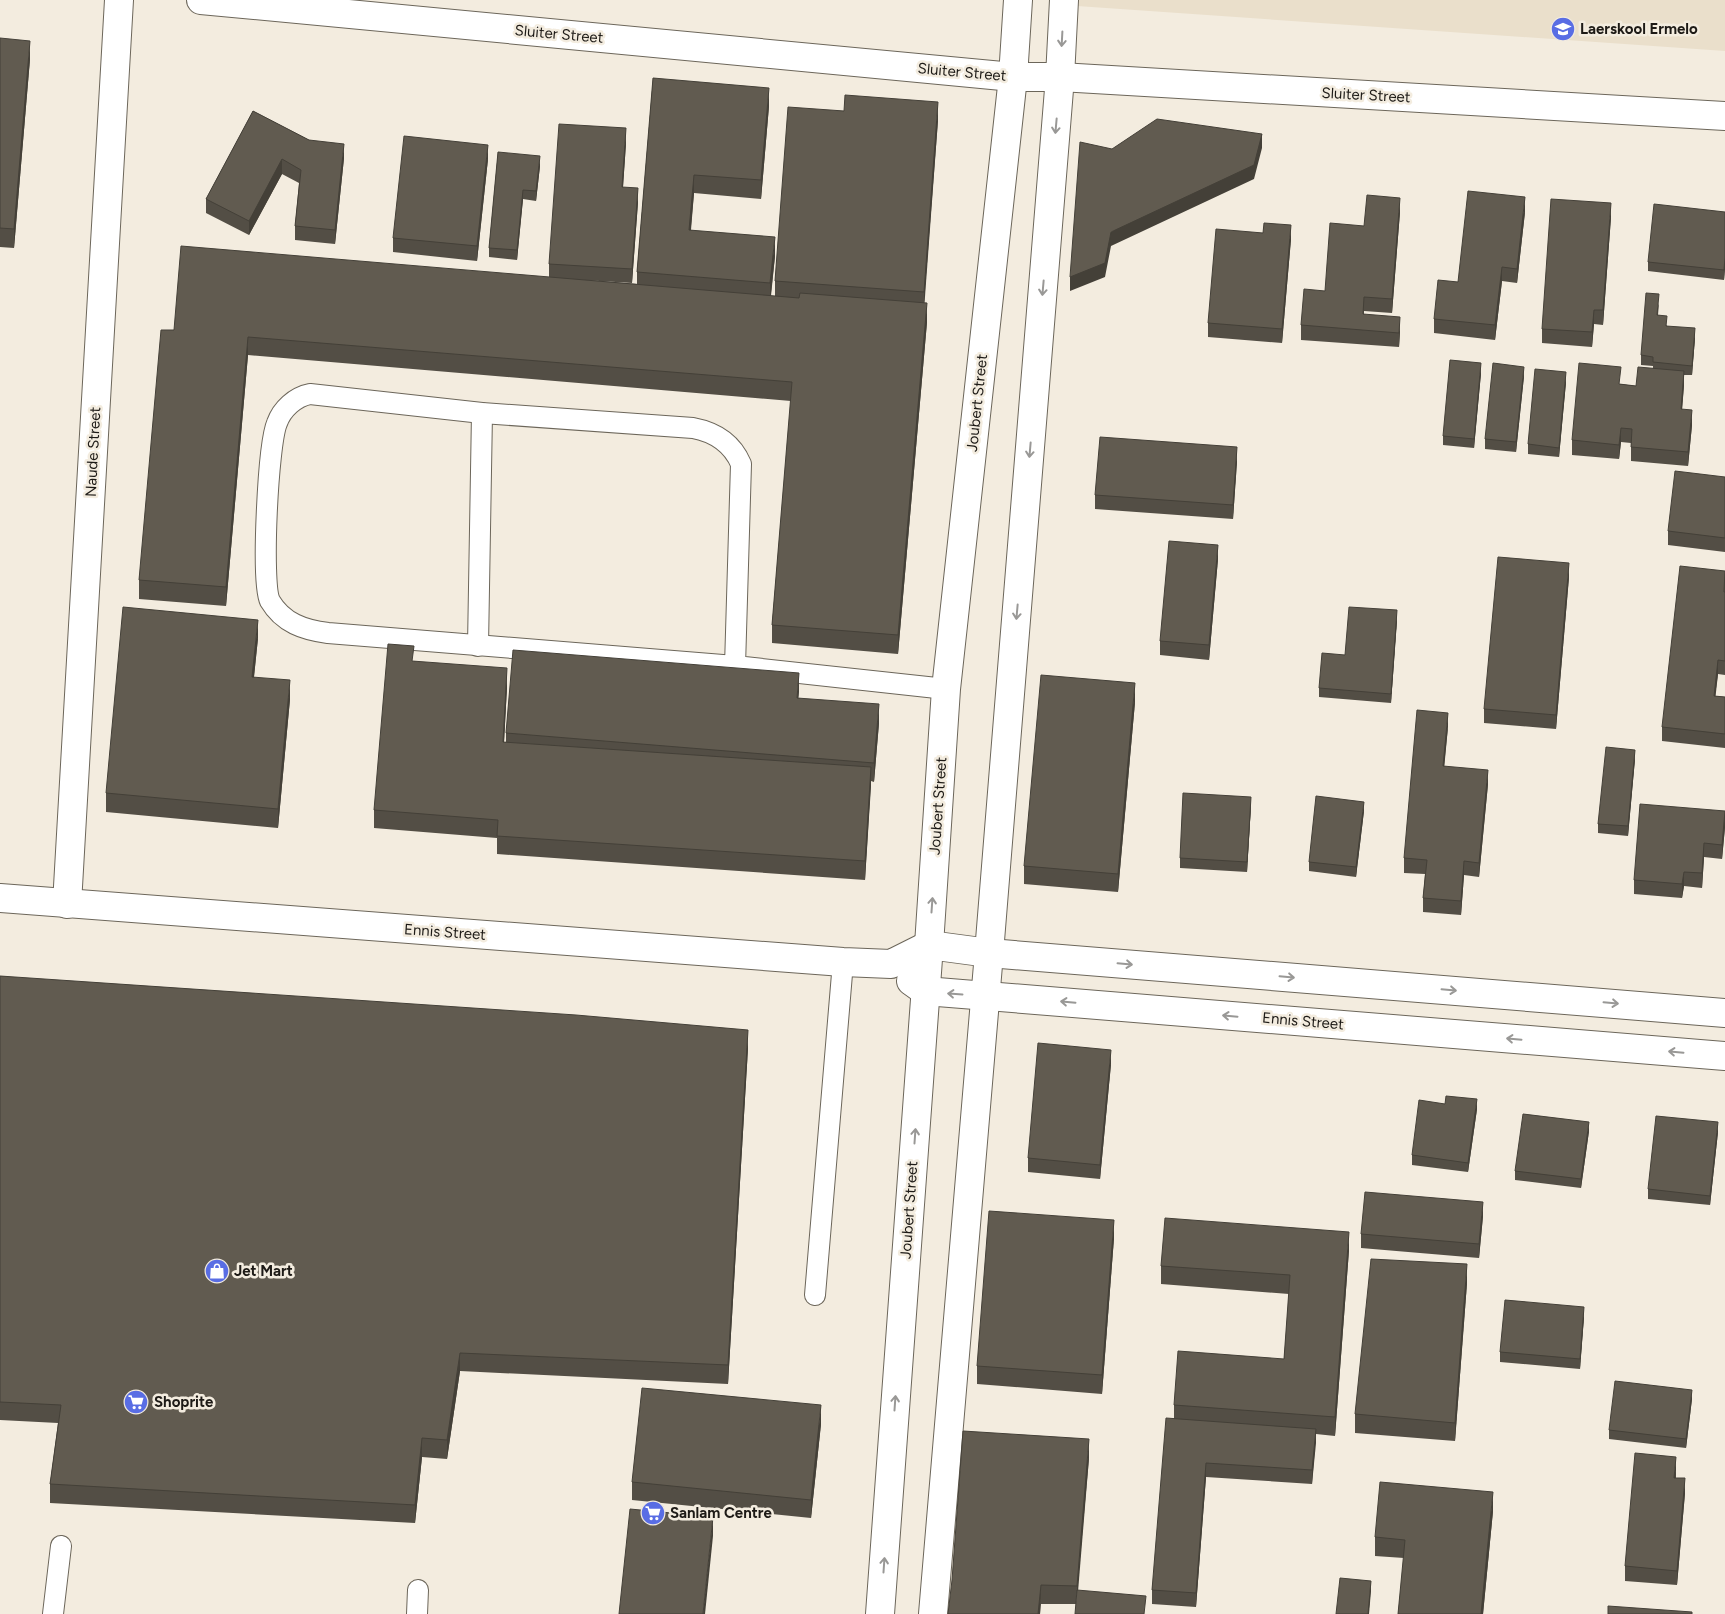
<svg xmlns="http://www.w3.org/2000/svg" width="1725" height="1614" font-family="Figtree,sans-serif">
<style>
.built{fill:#eadfcb}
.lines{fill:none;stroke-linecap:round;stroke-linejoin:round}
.service-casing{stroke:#6c665a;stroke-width:22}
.minor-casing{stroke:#6c665a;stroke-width:30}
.service{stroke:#fff;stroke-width:20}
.minor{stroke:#fff;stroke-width:28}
.wall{fill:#534e45}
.shaded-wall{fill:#444038}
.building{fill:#615b50;stroke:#444038}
.oneway{stroke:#999896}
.labels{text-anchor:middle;stroke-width:5;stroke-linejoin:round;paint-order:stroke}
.poi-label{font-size:15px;font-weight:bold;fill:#1d1a16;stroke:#f3ecdf;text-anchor:start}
.street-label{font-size:15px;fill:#1d1a16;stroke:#f3ecdf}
</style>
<rect width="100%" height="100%" fill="#f3ecdf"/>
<polygon class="built" points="1078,0 1725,0 1725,51 1077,6"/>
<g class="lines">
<g class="service-casing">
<g id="service">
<polyline points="478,646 482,413"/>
<path d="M735,666L741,464C732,443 714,432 693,428L482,413L310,394C295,397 282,409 277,423C268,444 261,583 270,601C283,623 304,630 328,633L735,666L946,689"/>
<polyline points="815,1295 843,962"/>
<polyline points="53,1614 61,1546"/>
<polyline points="417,1614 418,1590"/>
</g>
</g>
<g class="minor-casing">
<g id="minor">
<polyline points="201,0 1013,77 1060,77 1725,116"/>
<polyline points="0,898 843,962 891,964 929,945 989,953 1725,1013"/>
<polyline points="67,904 119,0"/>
<polyline points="911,981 925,991 1725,1056"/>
<polyline points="880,1614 929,945 946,689 1013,77 1018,0"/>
<polyline points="933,1614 989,953 1060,77 1064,0"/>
</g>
</g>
<use href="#service" class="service"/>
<use href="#minor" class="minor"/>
</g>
<g class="wall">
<polygon points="0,38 30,59 14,248 0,247"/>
<polygon points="653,78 769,106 761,199 694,193 691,230 775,256 771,296 775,296 775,281 938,120 924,303 927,322 898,654 772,643 772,625 791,401 248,355 226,606 139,599 139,580 174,330 549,277 549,264 626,143 623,187 638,202 632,283 584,280 637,284 637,272"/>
<polygon points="253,111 344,158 335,244 295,240 295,226 299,183 282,174 249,235 206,213 206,199"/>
<polygon points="498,152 540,166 536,201 523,199 517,260 489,257 489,248"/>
<polygon points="488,159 477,261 393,252 393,238"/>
<polygon points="1400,212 1392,313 1364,311 1364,314 1400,331 1399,347 1301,340 1301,325 1325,291 1364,226"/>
<polygon points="1525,212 1517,283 1502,281 1495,340 1434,333 1434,319 1458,282"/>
<polygon points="1725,212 1725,268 1724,280 1648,271 1648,262"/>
<polygon points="1611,217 1603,325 1594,324 1592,347 1542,343 1542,329"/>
<polygon points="1263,233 1291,239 1282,343 1208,337 1208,323"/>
<polygon points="1659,303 1658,315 1667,326 1695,338 1692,375 1684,375 1684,385 1682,409 1692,425 1688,466 1631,461 1631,443 1621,442 1619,459 1572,455 1572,440 1620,384 1636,386 1653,368 1653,366 1641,365 1641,355"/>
<polygon points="1481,373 1474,448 1443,445 1443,436"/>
<polygon points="1524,376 1516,452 1485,449 1485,439"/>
<polygon points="1566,382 1559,457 1528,454 1528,444"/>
<polygon points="1237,461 1233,519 1095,509 1095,495"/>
<polygon points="1725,477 1725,552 1668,545 1668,531"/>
<polygon points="1218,559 1209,660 1160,655 1160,641"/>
<polygon points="1725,571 1725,675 1718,674 1715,696 1725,697 1725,748 1662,741 1662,727"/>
<polygon points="1569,577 1556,729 1484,723 1484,709"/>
<polygon points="1397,620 1391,703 1319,697 1319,688"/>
<polygon points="258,638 254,677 290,699 278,828 106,812 106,793"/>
<polygon points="414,661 507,687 504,742 506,742 506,733 799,691 798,698 879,723 874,782 871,781 865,880 497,854 497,838 374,828 374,810"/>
<polygon points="1135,702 1118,892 1024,884 1024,866"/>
<polygon points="1448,727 1444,766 1488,784 1479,877 1464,875 1461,915 1423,912 1423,898 1425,874 1404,873 1404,858"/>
<polygon points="1635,759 1628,836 1598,833 1598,824"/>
<polygon points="1251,806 1247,872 1180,868 1180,858"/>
<polygon points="1364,811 1356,877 1309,871 1309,862"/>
<polygon points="1725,811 1725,827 1722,859 1704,857 1702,888 1684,886 1682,898 1634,894 1634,880"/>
<polygon points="0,976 748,1048 728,1384 460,1371 447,1459 422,1457 415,1523 50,1503 50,1484 58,1423 0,1420"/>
<polygon points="1111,1064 1100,1179 1028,1172 1028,1158"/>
<polygon points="1477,1109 1468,1172 1412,1165 1412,1155"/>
<polygon points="1589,1131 1581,1188 1515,1180 1515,1171"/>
<polygon points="1718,1132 1710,1205 1648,1199 1648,1189"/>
<polygon points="1483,1216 1479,1258 1361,1248 1361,1234"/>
<polygon points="1114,1238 1102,1394 977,1384 977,1366"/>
<polygon points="1349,1250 1335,1436 1316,1434 1312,1484 1206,1477 1196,1607 1152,1604 1152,1590 1174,1418 1174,1405 1284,1359 1289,1294 1161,1284 1161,1266"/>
<polygon points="1467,1283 1455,1441 1355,1433 1355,1414"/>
<polygon points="1584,1317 1580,1369 1500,1362 1500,1352"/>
<polygon points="1692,1399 1686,1448 1609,1439 1609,1430"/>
<polygon points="821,1424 811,1518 632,1500 632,1482"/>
<polygon points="1089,1458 1076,1604 1041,1604 1040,1614 948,1614"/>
<polygon points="1676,1471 1676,1478 1685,1493 1677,1585 1625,1581 1625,1566"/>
<polygon points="1493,1511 1483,1614 1398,1614 1404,1558 1375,1556 1375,1537"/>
</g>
<g class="shaded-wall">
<polygon points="30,41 30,59 14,248 14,229"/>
<polygon points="769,88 769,106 761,199 761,180"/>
<polygon points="938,102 938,120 924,310 924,292"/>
<polygon points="626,128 626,143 622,201 622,187"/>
<polygon points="1262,134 1262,148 1254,179 1111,246 1105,277 1070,291 1070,277 1111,232"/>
<polygon points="344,144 344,158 335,244 335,230"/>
<polygon points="488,145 488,159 477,261 477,246"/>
<polygon points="540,156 540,166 536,201 536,191"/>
<polygon points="282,159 282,174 249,235 249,221"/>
<polygon points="694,175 694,193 689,248 689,230"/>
<polygon points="638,188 638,202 632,283 632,269"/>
<polygon points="523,190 523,199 517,260 517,250"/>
<polygon points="1525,197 1525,212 1517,283 1517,269"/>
<polygon points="1400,198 1400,212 1392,313 1392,299"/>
<polygon points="1611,203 1611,217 1603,325 1603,310"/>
<polygon points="1291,225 1291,239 1282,343 1282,329"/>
<polygon points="775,237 775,256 770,302 770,283"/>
<polygon points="1725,258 1725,268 1724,280 1724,270"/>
<polygon points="1502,267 1502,281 1495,340 1495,325"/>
<polygon points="927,303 927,322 898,654 898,635"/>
<polygon points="1594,310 1594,324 1592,347 1592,332"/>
<polygon points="1400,317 1400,331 1399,347 1399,333"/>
<polygon points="1695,328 1695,338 1692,375 1692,366"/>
<polygon points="248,337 248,355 226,606 226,587"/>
<polygon points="1481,363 1481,373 1474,448 1474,439"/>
<polygon points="1524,367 1524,376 1516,452 1516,442"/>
<polygon points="1684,371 1684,385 1681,423 1681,409"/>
<polygon points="1566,372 1566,382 1559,457 1559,448"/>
<polygon points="1692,410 1692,425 1688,466 1688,452"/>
<polygon points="1621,428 1621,442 1619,459 1619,445"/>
<polygon points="1237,447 1237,461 1233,519 1233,505"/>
<polygon points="1218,545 1218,559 1209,660 1209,645"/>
<polygon points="1569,563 1569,577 1556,729 1556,715"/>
<polygon points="1397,610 1397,620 1391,703 1391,694"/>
<polygon points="258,620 258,638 252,695 252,677"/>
<polygon points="1718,660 1718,674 1714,710 1714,696"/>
<polygon points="507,668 507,687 503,761 503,742"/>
<polygon points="799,673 799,691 797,716 797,698"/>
<polygon points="290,680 290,699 278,828 278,809"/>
<polygon points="1135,683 1135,702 1118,892 1118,874"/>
<polygon points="879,704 879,723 874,782 874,763"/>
<polygon points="1448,713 1448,727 1443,780 1443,766"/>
<polygon points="1635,750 1635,759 1628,836 1628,826"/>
<polygon points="871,767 871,786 865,880 865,861"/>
<polygon points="1488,770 1488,784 1479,877 1479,863"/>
<polygon points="1251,797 1251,806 1247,872 1247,862"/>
<polygon points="1364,802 1364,811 1356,877 1356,867"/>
<polygon points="1725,813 1725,827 1722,859 1722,845"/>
<polygon points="1704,843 1704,857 1702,888 1702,873"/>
<polygon points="1464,861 1464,875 1461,915 1461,901"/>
<polygon points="1684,872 1684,886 1682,898 1682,884"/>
<polygon points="748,1030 748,1048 728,1384 728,1365"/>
<polygon points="1111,1050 1111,1064 1100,1179 1100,1165"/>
<polygon points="1477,1099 1477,1109 1468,1172 1468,1163"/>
<polygon points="1589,1122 1589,1131 1581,1188 1581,1179"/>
<polygon points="1718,1122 1718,1132 1710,1205 1710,1196"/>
<polygon points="1483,1202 1483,1216 1479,1258 1479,1244"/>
<polygon points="1114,1220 1114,1238 1102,1394 1102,1375"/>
<polygon points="1349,1232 1349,1250 1335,1436 1335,1417"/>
<polygon points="1467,1264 1467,1283 1455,1441 1455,1423"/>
<polygon points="1584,1307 1584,1317 1580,1369 1580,1359"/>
<polygon points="460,1353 460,1371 447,1459 447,1440"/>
<polygon points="1692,1390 1692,1399 1686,1448 1686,1439"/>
<polygon points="821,1405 821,1424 811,1518 811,1500"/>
<polygon points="1316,1429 1316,1443 1312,1484 1312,1470"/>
<polygon points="422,1438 422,1457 415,1523 415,1505"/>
<polygon points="1089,1439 1089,1458 1077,1604 1077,1586"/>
<polygon points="1676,1457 1676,1471 1674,1492 1674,1478"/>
<polygon points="1206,1463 1206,1477 1196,1607 1196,1593"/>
<polygon points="1685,1478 1685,1493 1677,1585 1677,1571"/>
<polygon points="1493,1492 1493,1511 1483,1614 1481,1614"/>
<polygon points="713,1517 713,1536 705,1614 703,1614"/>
<polygon points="1371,1581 1371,1591 1369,1614 1367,1614"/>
<polygon points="1041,1585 1040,1614 1038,1614"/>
</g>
<g class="building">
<polygon points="0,38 30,41 14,229 0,228"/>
<polygon points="653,78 769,88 761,180 694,175 689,230 775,237 770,283 637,272"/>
<polygon points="845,95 938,102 924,292 775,281 788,107 844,111"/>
<polygon points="253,111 309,140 344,144 335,230 295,226 301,170 282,159 249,221 206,199"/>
<polygon points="1157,119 1262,134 1254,165 1111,232 1105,263 1070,277 1080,142 1112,149"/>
<polygon points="559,124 626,128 622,187 638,188 632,269 549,264"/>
<polygon points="404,136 488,145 477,246 393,238"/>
<polygon points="498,152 540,156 536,191 523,190 517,250 489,248"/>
<polygon points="1468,191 1525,197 1517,269 1502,267 1495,325 1434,319 1438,280 1458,282"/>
<polygon points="1367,195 1400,198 1392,299 1364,297 1363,314 1400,317 1399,333 1301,325 1304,289 1325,291 1330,223 1364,226"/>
<polygon points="1551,199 1611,203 1603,310 1594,310 1592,332 1542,329"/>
<polygon points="1654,204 1725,212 1725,258 1724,270 1648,262"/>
<polygon points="1264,223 1291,225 1282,329 1208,323 1216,229 1263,233"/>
<polygon points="181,246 799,298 800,293 927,303 898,635 772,625 792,382 248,337 226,587 139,580 161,330 174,330"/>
<polygon points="1646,293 1659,294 1657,315 1667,316 1666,326 1695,328 1692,366 1653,362 1653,357 1641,355"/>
<polygon points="1450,360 1481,363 1474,439 1443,436"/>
<polygon points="1493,363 1524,367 1516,442 1485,439"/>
<polygon points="1579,363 1621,367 1619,384 1636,386 1638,367 1684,371 1681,409 1692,410 1688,452 1631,447 1632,429 1621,428 1619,445 1572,440"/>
<polygon points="1535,369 1566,372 1559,448 1528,444"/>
<polygon points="1100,437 1237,447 1233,505 1095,495"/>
<polygon points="1675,471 1725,477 1725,538 1668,531"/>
<polygon points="1169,541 1218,545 1209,645 1160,641"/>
<polygon points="1498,557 1569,563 1556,715 1484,709"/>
<polygon points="1680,566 1725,571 1724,592 1725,592 1725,661 1718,660 1714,696 1725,697 1725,734 1662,727"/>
<polygon points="123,607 258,620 252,677 290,680 278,809 106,793"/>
<polygon points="1349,607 1397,610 1391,694 1319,688 1322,653 1345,655"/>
<polygon points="388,644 414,646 412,661 507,668 503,742 871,767 865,861 497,836 498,820 374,810"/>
<polygon points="513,650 799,673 797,698 879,704 874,763 506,733"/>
<polygon points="1041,675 1135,683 1118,874 1024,866"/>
<polygon points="1417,710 1448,713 1443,766 1488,770 1479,863 1464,861 1461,901 1423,898 1427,860 1404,858"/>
<polygon points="1606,747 1635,750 1628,826 1598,824"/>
<polygon points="1183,793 1251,797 1247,862 1180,858"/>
<polygon points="1316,796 1364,802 1356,867 1309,862"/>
<polygon points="1640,804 1725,811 1722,845 1704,843 1702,873 1684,872 1682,884 1634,880"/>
<polygon points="0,976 576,1015 748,1030 728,1365 460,1353 447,1440 422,1438 415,1505 50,1484 61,1405 0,1402"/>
<polygon points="1038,1043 1111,1050 1100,1165 1028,1158"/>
<polygon points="1446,1096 1477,1099 1468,1163 1412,1155 1419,1100 1445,1104"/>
<polygon points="1523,1114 1589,1122 1581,1179 1515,1171"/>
<polygon points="1656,1116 1718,1122 1710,1196 1648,1189"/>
<polygon points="1365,1192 1483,1202 1479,1244 1361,1234"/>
<polygon points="989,1211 1114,1220 1102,1375 977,1366"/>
<polygon points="1165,1218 1349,1232 1335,1417 1174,1405 1178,1351 1284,1359 1290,1275 1161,1266"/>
<polygon points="1371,1259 1467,1264 1455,1423 1355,1414"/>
<polygon points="1505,1300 1584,1307 1580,1359 1500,1352"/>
<polygon points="1615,1381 1692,1390 1686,1439 1609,1430"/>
<polygon points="642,1388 821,1405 811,1500 632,1482"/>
<polygon points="1166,1418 1316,1429 1312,1470 1206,1463 1196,1593 1152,1590"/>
<polygon points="963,1431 1089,1439 1077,1586 1041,1585 1038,1614 948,1614 952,1580"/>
<polygon points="1635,1453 1676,1457 1674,1478 1685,1478 1677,1571 1625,1566"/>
<polygon points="1380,1482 1493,1492 1481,1614 1398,1614 1405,1540 1375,1537"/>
<polygon points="630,1509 713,1517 703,1614 619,1614"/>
<polygon points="1340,1578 1371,1581 1368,1614 1336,1614"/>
<polygon points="1077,1590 1146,1596 1144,1614 1075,1614"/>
<polygon points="1608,1606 1692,1612 1692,1614 1608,1614"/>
</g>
<defs><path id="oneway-shaft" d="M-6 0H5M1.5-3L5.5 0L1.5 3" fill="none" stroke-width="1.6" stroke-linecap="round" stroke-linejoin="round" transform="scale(1.25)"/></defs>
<g class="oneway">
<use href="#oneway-shaft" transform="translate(1062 39) rotate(93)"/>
<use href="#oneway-shaft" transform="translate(1056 126) rotate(95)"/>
<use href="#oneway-shaft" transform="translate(1043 288) rotate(95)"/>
<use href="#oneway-shaft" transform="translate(1030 450) rotate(95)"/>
<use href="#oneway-shaft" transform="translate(1017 612) rotate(95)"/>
<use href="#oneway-shaft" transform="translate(932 905) rotate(-86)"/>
<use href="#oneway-shaft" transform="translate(1125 964) rotate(5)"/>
<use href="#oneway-shaft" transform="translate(1287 977) rotate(5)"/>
<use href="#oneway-shaft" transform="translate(1449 990) rotate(5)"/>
<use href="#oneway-shaft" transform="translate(955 994) rotate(-176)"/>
<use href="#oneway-shaft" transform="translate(1068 1002) rotate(-175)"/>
<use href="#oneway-shaft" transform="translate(1611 1003) rotate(5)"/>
<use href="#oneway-shaft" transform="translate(1230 1016) rotate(-175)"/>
<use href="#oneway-shaft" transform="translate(1514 1039) rotate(-175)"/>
<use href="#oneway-shaft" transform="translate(1676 1052) rotate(-175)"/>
<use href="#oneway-shaft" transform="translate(915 1136) rotate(-86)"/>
<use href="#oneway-shaft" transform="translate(895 1403) rotate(-86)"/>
<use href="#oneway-shaft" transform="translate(884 1565) rotate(-86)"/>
</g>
<defs>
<g id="school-disc" transform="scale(1.25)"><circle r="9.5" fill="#596de4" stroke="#f3ecdf"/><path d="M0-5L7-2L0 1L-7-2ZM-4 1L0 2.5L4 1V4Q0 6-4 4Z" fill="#fff"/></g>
<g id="shop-disc" transform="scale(1.25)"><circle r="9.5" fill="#596de4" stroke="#f3ecdf"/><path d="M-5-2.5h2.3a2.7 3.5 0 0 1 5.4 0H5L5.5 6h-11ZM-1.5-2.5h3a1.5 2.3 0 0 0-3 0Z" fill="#fff"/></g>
<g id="supermarket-disc" transform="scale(1.25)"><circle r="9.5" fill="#596de4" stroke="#f3ecdf"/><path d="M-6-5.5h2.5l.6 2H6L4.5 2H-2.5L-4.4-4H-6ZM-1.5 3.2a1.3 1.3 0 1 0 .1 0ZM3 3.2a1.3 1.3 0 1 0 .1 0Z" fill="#fff"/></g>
</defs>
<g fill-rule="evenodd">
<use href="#school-disc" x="1563" y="29"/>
<use href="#shop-disc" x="217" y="1271"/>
<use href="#supermarket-disc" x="136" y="1402"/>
<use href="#supermarket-disc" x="653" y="1513"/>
</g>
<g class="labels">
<g class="poi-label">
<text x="1580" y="34">Laerskool Ermelo</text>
<text x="234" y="1276">Jet Mart</text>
<text x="154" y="1407">Shoprite</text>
<text x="670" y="1518">Sanlam Centre</text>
</g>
<g class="street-label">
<text transform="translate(559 34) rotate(5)" y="5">Sluiter Street</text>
<text transform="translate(962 72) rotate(5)" y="5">Sluiter Street</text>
<text transform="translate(1366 95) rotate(3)" y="5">Sluiter Street</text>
<text transform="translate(977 403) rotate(-84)" y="5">Joubert Street</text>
<text transform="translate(93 452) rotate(-87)" y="5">Naude Street</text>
<text transform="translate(938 806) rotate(-86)" y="5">Joubert Street</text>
<text transform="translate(445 932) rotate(4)" y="5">Ennis Street</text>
<text transform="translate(1303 1021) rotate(5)" y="5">Ennis Street</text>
<text transform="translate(909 1210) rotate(-86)" y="5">Joubert Street</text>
</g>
</g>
</svg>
